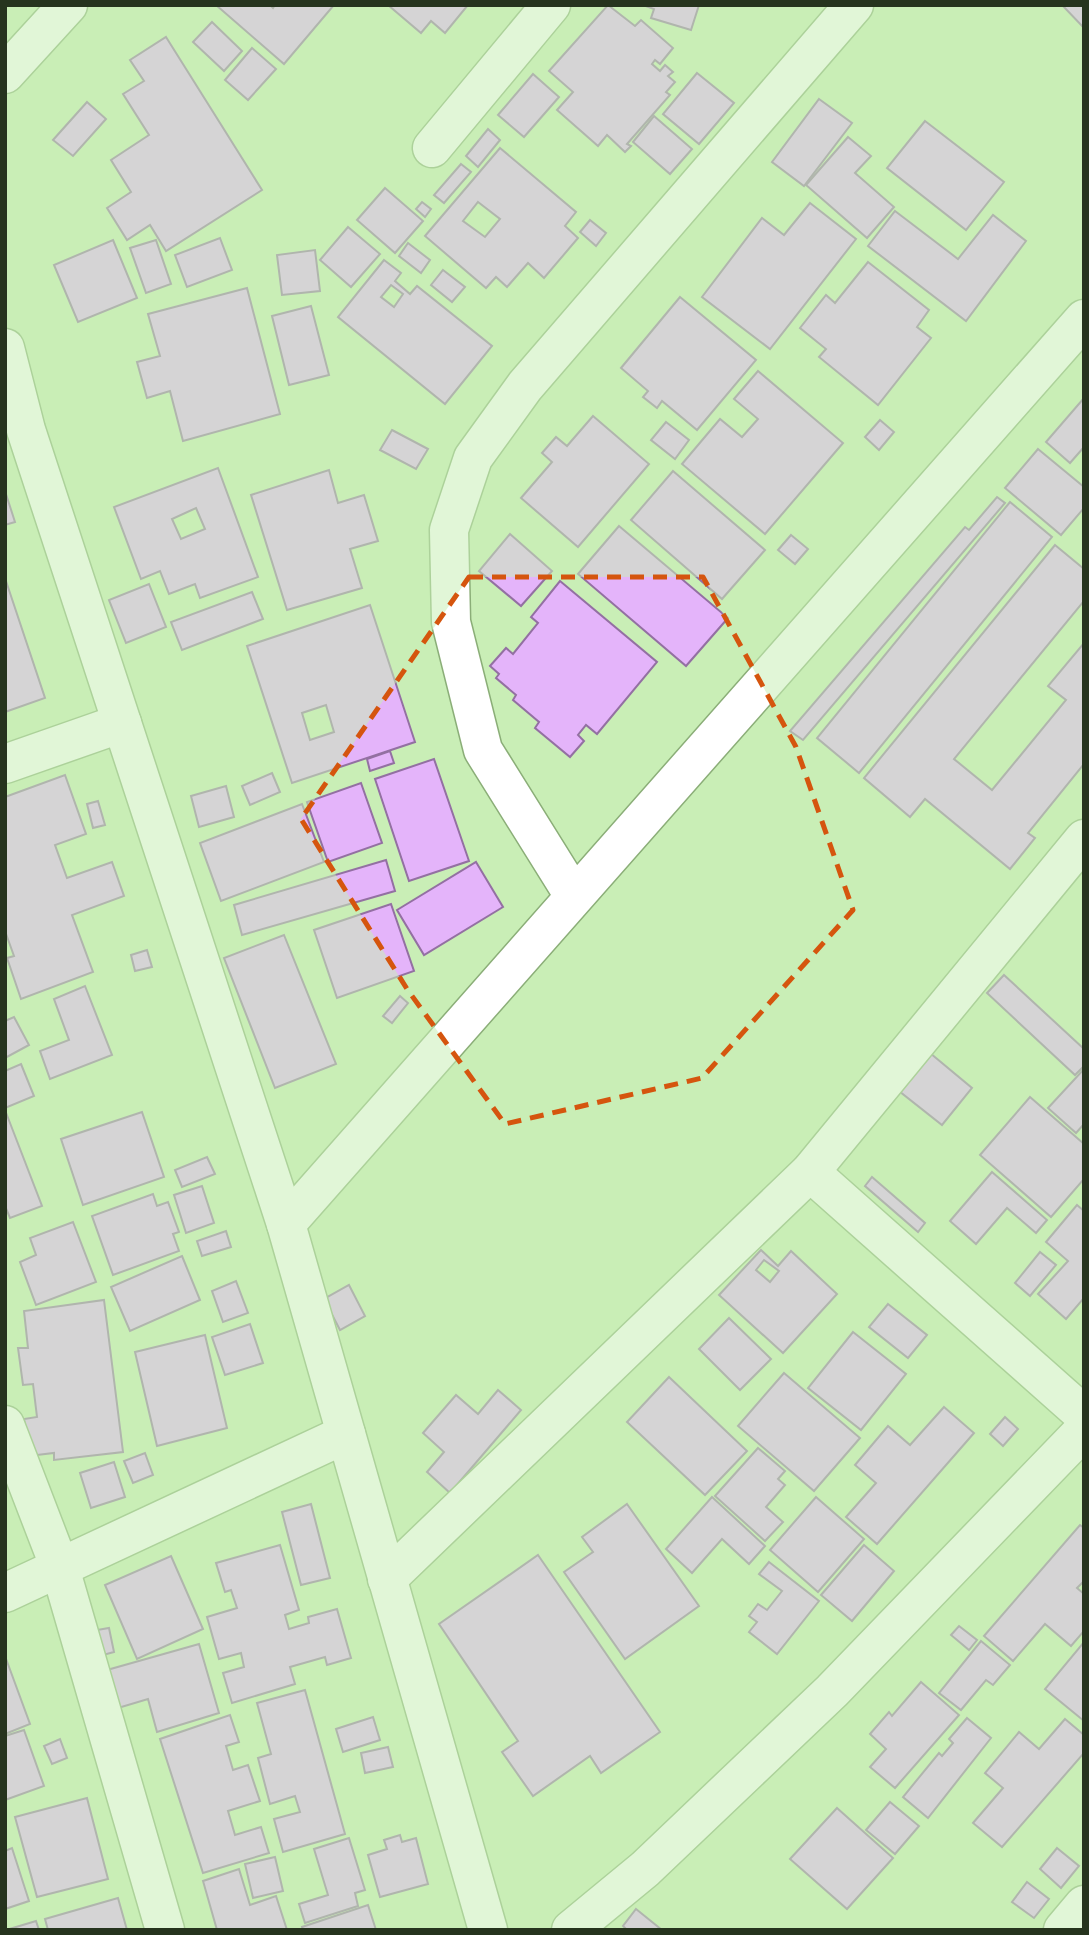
<svg xmlns="http://www.w3.org/2000/svg" width="1089" height="1935" font-family="Manrope,sans-serif">
<style>
.building{fill:#e4b4fa;stroke:#9370a2;stroke-width:2;fill-rule:evenodd}
.lines{fill:none;stroke-linecap:round;stroke-linejoin:round}
.minor-casing{stroke:#8bae78;stroke-width:41}
.minor{stroke:#fff;stroke-width:38}
.marked{fill:none;stroke:#d5550e;stroke-width:5;stroke-dasharray:14 9;stroke-linejoin:round}
</style>
<rect width="100%" height="100%" fill="#c9eeb6"/>
<g class="building">
<polygon points="216,5 270,5 273,8 275,5 334,5 284,64"/>
<polygon points="388,5 468,5 445,33 431,21 421,33"/>
<polygon points="608,5 635,26 641,20 673,48 660,64 655,60 652,64 660,71 665,65 673,72 668,76 675,82 666,92 670,95 627,144 631,146 625,152 607,135 598,146 557,110 573,92 549,71"/>
<polygon points="643,5 699,5 691,30 651,18 654,9"/>
<polygon points="1062,5 1084,5 1084,28"/>
<polygon points="212,22 242,51 224,71 193,42"/>
<polygon points="166,37 262,190 166,251 150,225 127,240 107,208 131,192 111,160 149,135 123,94 144,81 130,60"/>
<polygon points="252,48 276,69 248,100 225,80"/>
<polygon points="697,73 734,103 699,144 663,114"/>
<polygon points="533,74 559,97 524,137 498,115"/>
<polygon points="819,99 852,123 804,186 772,162"/>
<polygon points="87,102 106,119 73,156 53,140"/>
<polygon points="654,116 692,149 670,174 633,142"/>
<polygon points="925,121 1004,182 966,230 887,168"/>
<polygon points="488,129 500,140 478,167 466,156"/>
<polygon points="848,137 871,156 855,173 894,207 867,238 806,185"/>
<path d="M500,148L576,212L565,226L578,238L544,278L528,263L507,287L496,277L486,288L425,236ZM478,202L500,219L485,237L463,221Z"/>
<polygon points="461,164 471,172 444,203 434,195"/>
<polygon points="385,188 423,221 395,253 357,220"/>
<polygon points="422,202 431,209 425,217 416,209"/>
<polygon points="810,203 856,239 770,349 702,297 762,218 784,235"/>
<polygon points="895,211 958,259 993,215 1026,241 966,321 868,246"/>
<polygon points="590,220 606,233 596,246 580,232"/>
<polygon points="348,227 380,254 351,287 320,260"/>
<polygon points="220,238 232,270 187,287 175,255"/>
<polygon points="113,240 137,298 78,322 54,265"/>
<polygon points="156,240 171,284 146,293 130,248"/>
<polygon points="408,243 430,260 421,273 399,256"/>
<polygon points="315,250 320,291 282,295 277,255"/>
<path d="M384,260L401,273L395,281L410,294L417,286L492,346L445,404L338,317ZM391,285L403,294L394,307L381,297Z"/>
<polygon points="868,262 929,310 917,327 931,338 878,405 819,357 826,349 800,328 826,295 835,303"/>
<polygon points="443,270 465,287 452,302 431,285"/>
<polygon points="247,288 280,414 183,441 170,391 147,398 137,362 160,356 148,314"/>
<polygon points="680,297 756,360 697,430 662,401 657,408 643,397 648,391 621,368"/>
<polygon points="311,306 329,375 289,385 272,316"/>
<polygon points="758,371 843,443 765,534 682,464 720,419 742,437 758,419 734,399"/>
<polygon points="1084,398 1084,447 1070,463 1046,442"/>
<polygon points="593,416 649,464 578,547 521,498 552,462 542,453 556,437 567,446"/>
<polygon points="880,420 894,432 879,450 865,437"/>
<polygon points="666,422 689,440 675,459 651,440"/>
<polygon points="392,430 428,449 416,469 380,450"/>
<polygon points="1038,449 1084,487 1084,508 1061,535 1005,488"/>
<path d="M218,468L258,577L200,598L195,584L169,594L160,571L141,579L114,507ZM196,508L205,529L181,539L172,519Z"/>
<polygon points="329,470 338,503 364,495 378,541 350,549 362,588 287,610 251,495"/>
<polygon points="673,471 765,550 722,599 631,520"/>
<polygon points="5,491 15,522 5,525"/>
<polygon points="997,497 1005,503 803,740 790,731 965,527 969,530"/>
<polygon points="1010,502 1052,537 859,773 817,738"/>
<polygon points="619,526 728,618 686,666 578,574"/>
<polygon points="510,534 552,571 521,606 479,571"/>
<polygon points="791,535 808,549 795,564 778,550"/>
<polygon points="1055,545 1084,569 1084,601 954,759 992,790 1066,700 1048,686 1084,643 1084,764 1028,833 1035,838 1010,869 925,799 910,817 864,778"/>
<polygon points="5,578 45,698 5,712"/>
<polygon points="560,581 657,662 597,734 586,725 578,735 584,741 570,757 535,728 539,722 513,700 516,695 496,678 499,674 490,666 506,648 513,654 538,623 531,617"/>
<polygon points="149,584 166,627 126,643 109,600"/>
<polygon points="252,592 263,619 182,650 171,622"/>
<path d="M370,605L415,742L292,783L247,646ZM326,705L334,732L310,740L302,713Z"/>
<polygon points="390,751 394,763 370,771 367,759"/>
<polygon points="434,759 469,861 409,881 375,779"/>
<polygon points="272,773 280,792 250,805 242,786"/>
<polygon points="65,775 86,834 55,845 67,878 112,862 124,896 72,915 93,972 21,999 7,958 14,956 5,931 5,797"/>
<polygon points="361,783 382,843 328,862 307,802"/>
<polygon points="226,786 234,817 199,827 191,796"/>
<polygon points="98,801 105,825 93,828 87,804"/>
<polygon points="302,804 324,862 221,901 200,843"/>
<polygon points="386,860 395,891 242,935 234,905"/>
<polygon points="476,862 503,907 424,955 397,910"/>
<polygon points="391,904 414,971 337,998 314,930"/>
<polygon points="284,935 336,1064 275,1088 224,958"/>
<polygon points="147,950 152,967 135,971 131,955"/>
<polygon points="1004,975 1084,1049 1084,1066 1075,1075 987,993"/>
<polygon points="85,986 112,1055 50,1079 40,1051 69,1040 54,999"/>
<polygon points="400,996 408,1003 392,1023 383,1016"/>
<polygon points="14,1017 29,1045 5,1058 5,1021"/>
<polygon points="930,1053 972,1088 942,1125 899,1091"/>
<polygon points="21,1064 34,1096 5,1108 5,1071"/>
<polygon points="1084,1069 1084,1124 1076,1133 1048,1108"/>
<polygon points="1030,1097 1084,1144 1084,1179 1051,1217 980,1155"/>
<polygon points="5,1110 42,1206 10,1218 5,1206"/>
<polygon points="142,1112 164,1177 83,1205 61,1139"/>
<polygon points="207,1157 215,1174 182,1187 175,1170"/>
<polygon points="992,1172 1047,1220 1036,1233 1007,1208 976,1244 950,1221"/>
<polygon points="872,1177 925,1223 918,1232 865,1186"/>
<polygon points="202,1186 214,1223 186,1233 174,1195"/>
<polygon points="153,1194 157,1206 168,1202 179,1232 173,1234 179,1251 113,1275 92,1216"/>
<polygon points="1077,1205 1084,1211 1084,1298 1066,1319 1038,1294 1068,1261 1046,1242"/>
<polygon points="73,1222 96,1282 36,1305 20,1262 36,1255 30,1238"/>
<polygon points="226,1231 231,1247 202,1256 197,1241"/>
<path d="M761,1250L778,1266L791,1251L837,1294L783,1353L719,1295ZM764,1260L779,1271L770,1282L756,1270Z"/>
<polygon points="1040,1252 1056,1265 1030,1296 1015,1283"/>
<polygon points="182,1256 200,1300 130,1331 111,1287"/>
<polygon points="236,1281 248,1313 223,1322 212,1291"/>
<polygon points="349,1285 365,1316 340,1330 324,1299"/>
<polygon points="104,1300 123,1452 54,1460 54,1453 29,1456 24,1419 37,1417 33,1384 23,1385 18,1348 28,1348 24,1311"/>
<polygon points="888,1304 927,1335 908,1358 869,1327"/>
<polygon points="729,1318 771,1359 740,1390 699,1349"/>
<polygon points="250,1324 263,1363 225,1375 212,1337"/>
<polygon points="853,1332 906,1374 861,1430 808,1388"/>
<polygon points="205,1335 227,1428 157,1446 135,1352"/>
<polygon points="784,1373 860,1438 814,1491 738,1426"/>
<polygon points="669,1377 747,1451 705,1495 627,1422"/>
<polygon points="498,1390 521,1410 450,1493 427,1472 444,1452 423,1433 456,1395 478,1414"/>
<polygon points="944,1407 974,1433 877,1544 846,1517 876,1483 855,1465 888,1426 910,1445"/>
<polygon points="1005,1417 1018,1429 1003,1446 990,1434"/>
<polygon points="758,1448 785,1471 778,1479 785,1485 766,1507 783,1522 765,1541 715,1496"/>
<polygon points="145,1453 153,1475 133,1483 124,1461"/>
<polygon points="114,1462 125,1497 91,1508 80,1473"/>
<polygon points="712,1497 765,1546 749,1564 722,1539 692,1573 666,1549"/>
<polygon points="816,1497 864,1539 818,1592 770,1550"/>
<polygon points="311,1504 330,1578 301,1585 282,1512"/>
<polygon points="627,1504 699,1606 625,1659 564,1572 593,1552 582,1537"/>
<polygon points="1080,1525 1084,1528 1084,1581 1077,1588 1084,1594 1084,1631 1071,1646 1045,1624 1013,1661 984,1636"/>
<polygon points="280,1545 299,1610 285,1615 289,1629 309,1623 308,1617 337,1609 351,1658 327,1665 325,1657 290,1667 295,1684 232,1703 223,1673 244,1667 241,1653 219,1659 207,1617 237,1608 231,1590 225,1592 216,1563"/>
<polygon points="864,1545 894,1571 852,1621 821,1595"/>
<polygon points="538,1555 660,1732 601,1773 590,1756 533,1796 502,1752 518,1741 439,1624"/>
<polygon points="171,1556 203,1629 137,1659 105,1585"/>
<polygon points="769,1562 819,1601 777,1654 749,1632 757,1622 749,1616 758,1604 767,1610 782,1591 759,1574"/>
<polygon points="959,1626 977,1640 969,1650 951,1635"/>
<polygon points="109,1628 114,1652 103,1655 97,1630"/>
<polygon points="981,1641 1010,1665 993,1685 986,1680 961,1710 939,1693"/>
<polygon points="1084,1642 1084,1721 1045,1689"/>
<polygon points="199,1644 219,1713 157,1732 148,1699 118,1708 107,1670"/>
<polygon points="5,1656 30,1724 5,1734"/>
<polygon points="921,1682 959,1715 895,1788 870,1767 886,1749 870,1734 889,1712 892,1716"/>
<polygon points="305,1690 345,1834 283,1852 274,1819 300,1812 295,1796 270,1804 258,1758 271,1754 257,1703"/>
<polygon points="230,1715 239,1742 226,1746 233,1770 248,1765 260,1801 228,1811 235,1835 261,1827 269,1853 203,1873 160,1739"/>
<polygon points="373,1717 380,1740 343,1752 336,1729"/>
<polygon points="967,1718 991,1738 928,1818 903,1797 939,1753 942,1756 953,1743 949,1739"/>
<polygon points="1065,1719 1084,1735 1084,1753 1002,1847 973,1823 1003,1788 985,1773 1019,1732 1039,1749"/>
<polygon points="24,1730 44,1786 5,1800 5,1736"/>
<polygon points="60,1739 67,1758 52,1764 44,1746"/>
<polygon points="388,1747 393,1767 365,1773 361,1753"/>
<polygon points="87,1798 108,1879 37,1897 15,1817"/>
<polygon points="890,1802 919,1826 895,1854 866,1830"/>
<polygon points="837,1808 893,1858 847,1909 790,1859"/>
<polygon points="400,1835 402,1842 416,1838 428,1884 380,1897 368,1855 387,1849 384,1840"/>
<polygon points="349,1838 365,1890 355,1893 358,1906 305,1923 299,1904 328,1895 314,1849"/>
<polygon points="12,1848 29,1901 5,1909 5,1851"/>
<polygon points="1057,1848 1079,1866 1061,1888 1040,1869"/>
<polygon points="275,1857 283,1891 253,1898 245,1864"/>
<polygon points="239,1869 250,1905 276,1896 287,1930 217,1930 203,1881"/>
<polygon points="1027,1882 1049,1899 1034,1918 1012,1902"/>
<polygon points="118,1898 127,1930 48,1930 45,1919"/>
<polygon points="368,1905 376,1930 303,1930 302,1927"/>
<polygon points="636,1909 662,1930 627,1930 623,1926"/>
<polygon points="36,1921 39,1930 6,1930"/>
</g>
<g class="lines">
<g class="minor-casing">
<g id="minor">
<polyline points="5,74 68,5"/>
<polyline points="432,148 551,5"/>
<polyline points="5,348 26,430 286,1224 488,1930"/>
<polyline points="5,764 122,723"/>
<polyline points="574,896 483,750 451,622 449,530 473,458 525,386 854,5"/>
<polyline points="810,1172 1084,1415"/>
<polyline points="286,1224 1084,319"/>
<polyline points="5,1425 60,1568 165,1930"/>
<polyline points="387,1579 810,1172 1084,839"/>
<polyline points="5,1593 346,1434"/>
<polyline points="571,1930 645,1869 832,1691 1084,1430"/>
<polyline points="1063,1930 1084,1905"/>
</g>
</g>
<use href="#minor" class="minor"/>
</g>
<path d="M0 0H1089V1935H0ZM469,577H703L796,747L853,910L702,1078L505,1124L407,989L301,819Z" fill="#c9eeb6" fill-opacity=".55" fill-rule="evenodd"/>
<path class="marked" d="M469,577H703L796,747L853,910L702,1078L505,1124L407,989L301,819Z"/>
<rect width="1089" height="1935" fill="none" stroke="#26341e" stroke-width="14"/>
</svg>
